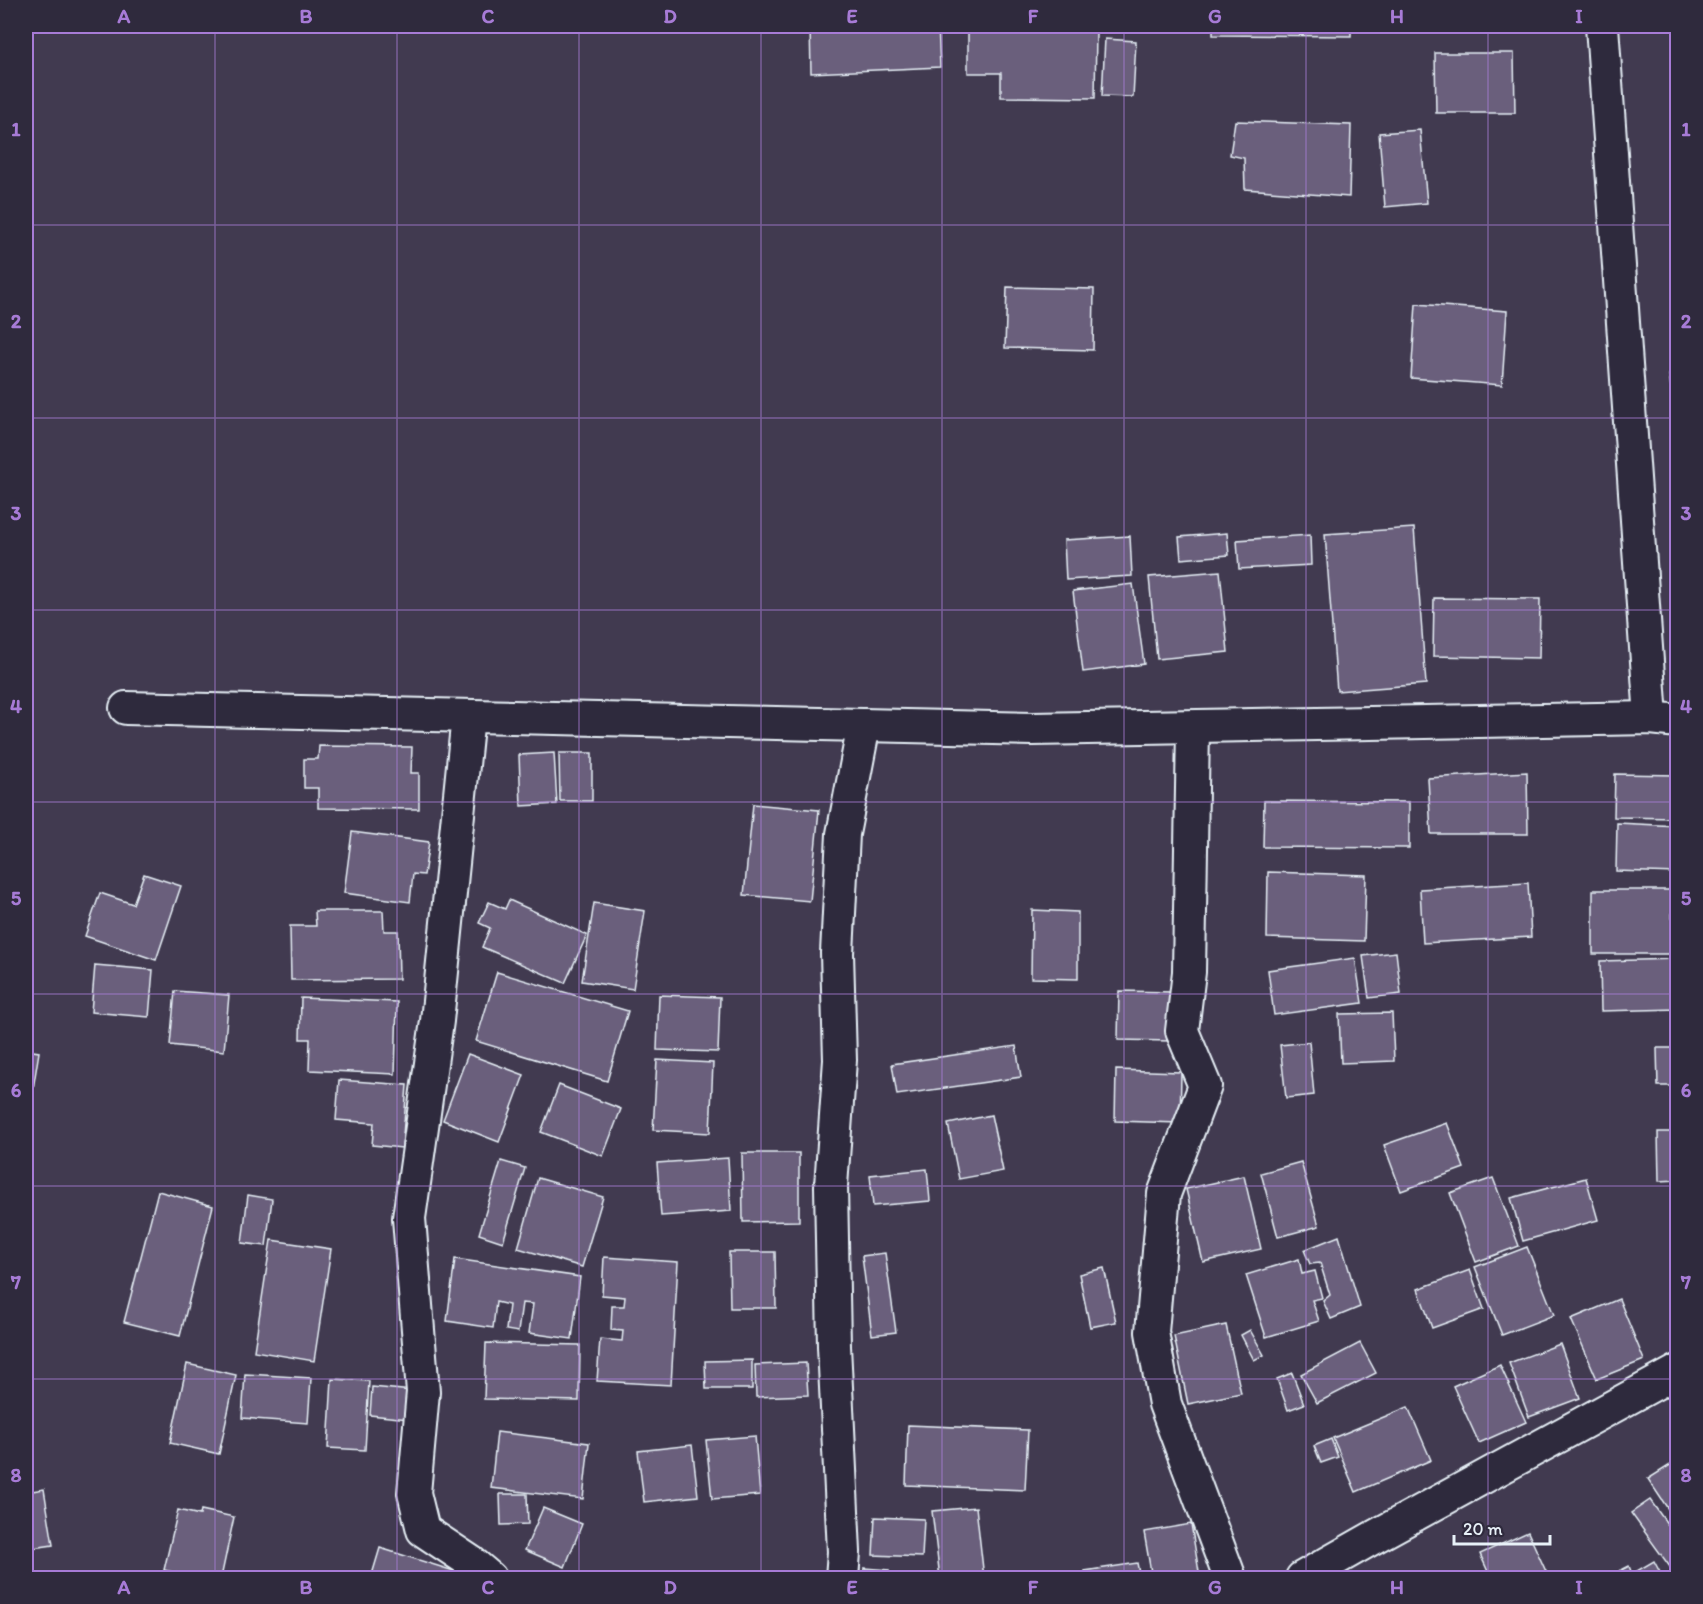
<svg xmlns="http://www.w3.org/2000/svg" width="1703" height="1604" font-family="Itim,sans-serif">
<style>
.building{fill:#6a5f7c;stroke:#e8f1f8;stroke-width:1.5}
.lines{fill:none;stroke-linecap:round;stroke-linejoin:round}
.minor-casing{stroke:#e8f1f8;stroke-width:36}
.minor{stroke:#2f2a3d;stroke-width:32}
.grid{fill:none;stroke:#a77bd6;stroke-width:1.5;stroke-opacity:0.55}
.neatline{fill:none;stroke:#a77bd6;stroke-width:2}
.grid-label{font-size:20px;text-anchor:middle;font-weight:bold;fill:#a77bd6}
</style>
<rect width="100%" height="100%" fill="#413a50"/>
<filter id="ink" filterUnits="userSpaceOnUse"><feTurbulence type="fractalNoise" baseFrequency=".0167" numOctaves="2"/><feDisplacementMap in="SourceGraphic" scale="12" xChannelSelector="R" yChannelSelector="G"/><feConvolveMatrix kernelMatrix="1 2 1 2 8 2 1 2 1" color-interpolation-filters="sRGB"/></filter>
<g filter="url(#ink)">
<g class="building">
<polygon points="810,26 938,26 940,67 811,73"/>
<polygon points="968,26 1073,26 1073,31 1096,31 1095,98 1001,97 1001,73 968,73"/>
<polygon points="1113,26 1142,26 1142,30 1113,27"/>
<polygon points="1213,26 1351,26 1351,36 1213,35"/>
<polygon points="1105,39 1136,41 1133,97 1102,96"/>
<polygon points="1435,53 1514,53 1515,113 1436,113"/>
<polygon points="1235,121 1351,125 1349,197 1245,189 1244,158 1230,155"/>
<polygon points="1420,130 1427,203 1385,207 1379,133"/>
<polygon points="1007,287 1094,289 1093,350 1005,348"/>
<polygon points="1416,304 1507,311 1502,385 1411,378"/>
<polygon points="1678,374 1678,435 1669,375"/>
<polygon points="1414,528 1426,684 1337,691 1325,534"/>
<polygon points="1227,533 1229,555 1181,559 1179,537"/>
<polygon points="1310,535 1311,565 1239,569 1237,540"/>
<polygon points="1130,536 1132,576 1066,580 1064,540"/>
<polygon points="1220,571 1228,652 1157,659 1149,577"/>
<polygon points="1133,584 1144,664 1083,672 1073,591"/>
<polygon points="1434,598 1540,599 1539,658 1433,656"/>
<polygon points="319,746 412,747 411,773 419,773 419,809 318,808 318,788 304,788 304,759 318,759"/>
<polygon points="554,753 557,804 521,806 519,755"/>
<polygon points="559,753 592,753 592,801 560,801"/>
<polygon points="1527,772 1528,834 1431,834 1428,778"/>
<polygon points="1615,774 1678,775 1678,818 1614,817"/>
<polygon points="1264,801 1409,802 1409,848 1263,847"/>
<polygon points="753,804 819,810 810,901 744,895"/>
<polygon points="1617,823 1678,826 1677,873 1616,871"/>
<polygon points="352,832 429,842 424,875 413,874 410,902 344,893"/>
<polygon points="1268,872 1366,875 1364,941 1267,938"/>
<polygon points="144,874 181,886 156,960 85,936 100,893 133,904"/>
<polygon points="1528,883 1531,937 1423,943 1420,889"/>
<rect x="1593" y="890" width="79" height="64"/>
<polygon points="509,900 587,935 565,983 482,947 490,928 479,923 489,902 505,909"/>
<polygon points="594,903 645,911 633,989 582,981"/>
<polygon points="1032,910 1078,912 1078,979 1031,978"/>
<polygon points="315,911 383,911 384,931 398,931 399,979 291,980 290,926 316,926"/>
<polygon points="1396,952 1401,994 1369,998 1363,956"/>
<polygon points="1355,958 1362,1003 1274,1015 1268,970"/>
<polygon points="1678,959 1678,1009 1601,1011 1600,961"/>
<polygon points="95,965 153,970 149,1017 91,1012"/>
<polygon points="497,972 628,1011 607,1081 476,1041"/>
<polygon points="175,991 229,995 224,1051 170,1045"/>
<polygon points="1119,991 1173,992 1172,1041 1118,1040"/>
<polygon points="659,995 720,997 718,1052 657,1050"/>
<polygon points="301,998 397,1002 395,1074 309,1070 310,1039 300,1039"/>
<polygon points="1392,1013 1394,1061 1341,1063 1339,1014"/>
<polygon points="1309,1042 1314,1095 1286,1098 1280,1045"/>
<polygon points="1016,1046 1021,1077 897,1095 892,1064"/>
<polygon points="1657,1048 1678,1048 1678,1113 1671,1086 1658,1086"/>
<polygon points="26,1050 39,1052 29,1114 26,1113"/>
<polygon points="468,1054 524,1075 499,1142 443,1120"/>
<polygon points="657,1060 713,1063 710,1133 653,1130"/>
<polygon points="1116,1070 1181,1072 1180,1123 1115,1121"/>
<polygon points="339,1080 407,1085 402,1148 372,1145 374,1123 336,1120"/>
<polygon points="559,1085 621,1109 603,1156 541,1132"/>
<polygon points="991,1115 1003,1171 959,1179 948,1124"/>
<polygon points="1447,1123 1464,1168 1401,1191 1384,1145"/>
<polygon points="1658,1132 1678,1132 1678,1180 1659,1181"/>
<polygon points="742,1153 799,1153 799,1221 743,1222"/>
<polygon points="728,1158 731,1211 661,1216 657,1163"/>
<polygon points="501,1161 525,1168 503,1242 479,1234"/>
<polygon points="1301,1162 1319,1226 1278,1237 1261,1173"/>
<polygon points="927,1169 930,1201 873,1206 870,1175"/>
<polygon points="1244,1176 1261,1249 1203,1262 1186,1189"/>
<polygon points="538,1178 603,1197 582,1267 518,1248"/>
<polygon points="1493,1178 1519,1246 1476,1262 1450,1193"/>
<polygon points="1586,1178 1598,1220 1523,1241 1511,1198"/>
<polygon points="158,1191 213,1206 180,1336 124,1322"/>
<polygon points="248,1195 272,1199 266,1246 242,1243"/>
<polygon points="1339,1236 1360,1307 1331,1319 1323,1301 1330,1295 1320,1263 1310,1264 1304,1250"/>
<polygon points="271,1240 331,1249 314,1361 254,1351"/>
<polygon points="1527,1247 1554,1315 1502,1335 1475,1267"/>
<polygon points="729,1252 775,1252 776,1308 730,1308"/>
<polygon points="885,1253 896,1332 872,1335 862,1256"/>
<polygon points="604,1257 678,1262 671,1385 597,1381 600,1339 622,1341 623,1331 611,1330 612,1306 624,1306 625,1297 602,1295"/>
<polygon points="455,1259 580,1277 572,1339 529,1333 533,1304 522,1303 518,1332 506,1330 509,1305 496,1302 493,1328 447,1321"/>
<polygon points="1299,1259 1302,1274 1315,1271 1322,1298 1312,1300 1319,1321 1266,1337 1246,1275"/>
<polygon points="1104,1268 1116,1322 1090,1327 1079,1274"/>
<polygon points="1470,1270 1484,1309 1432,1328 1418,1289"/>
<polygon points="1619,1299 1644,1360 1597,1379 1571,1319"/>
<polygon points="1226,1325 1241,1393 1188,1404 1174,1336"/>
<polygon points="1250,1330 1264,1355 1254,1360 1241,1335"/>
<polygon points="486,1343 580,1345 579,1401 484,1399"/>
<polygon points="1360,1343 1376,1373 1317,1403 1301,1374"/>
<polygon points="1560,1344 1580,1398 1529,1417 1509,1363"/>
<polygon points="752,1360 752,1389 706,1389 705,1361"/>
<polygon points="806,1363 808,1395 756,1397 755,1365"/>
<polygon points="187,1364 236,1375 219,1454 170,1443"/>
<polygon points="1500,1365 1526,1422 1479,1443 1453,1386"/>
<polygon points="1292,1373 1304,1404 1288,1410 1277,1379"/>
<polygon points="245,1374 311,1378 308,1423 242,1418"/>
<polygon points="332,1379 369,1381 365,1450 328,1448"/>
<polygon points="372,1387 412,1391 409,1419 370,1415"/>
<polygon points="1408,1407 1431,1460 1356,1492 1333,1438"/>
<polygon points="908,1425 1028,1430 1025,1490 906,1485"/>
<polygon points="497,1432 589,1443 583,1499 491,1488"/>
<polygon points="755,1436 760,1495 712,1499 706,1440"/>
<polygon points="1331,1439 1338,1457 1321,1463 1314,1446"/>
<polygon points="692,1445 698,1496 644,1502 638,1451"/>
<polygon points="1678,1460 1678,1524 1648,1479"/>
<polygon points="44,1489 53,1545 26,1549 26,1492"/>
<polygon points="500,1494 527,1494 528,1524 501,1525"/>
<polygon points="1650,1500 1678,1539 1678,1578 1631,1513"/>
<polygon points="976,1507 984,1578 940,1578 932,1511"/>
<polygon points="543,1508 582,1524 565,1567 525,1550"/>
<polygon points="178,1510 200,1515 201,1510 234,1517 221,1578 201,1578 164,1570"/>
<polygon points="875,1517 924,1519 922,1557 873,1555"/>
<polygon points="1191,1524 1200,1578 1152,1578 1144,1532"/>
<polygon points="1528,1532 1549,1578 1491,1578 1480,1554"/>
<polygon points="380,1548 470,1576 470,1578 371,1578"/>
<polygon points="1654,1561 1663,1578 1606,1578 1629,1566 1632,1574"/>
<polygon points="1137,1563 1140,1578 1086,1578 1085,1571"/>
<polygon points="864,1568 889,1570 888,1578 863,1578"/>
<polygon points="1044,1572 1045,1578 997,1578"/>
</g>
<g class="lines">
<g class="minor-casing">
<g id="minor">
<polyline points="1602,26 1651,718"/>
<polyline points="126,708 1033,729 1651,718 1678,721"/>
<polyline points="468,716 437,1021 409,1218 423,1392 414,1493 423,1530 471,1562 490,1578"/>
<polyline points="1193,727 1189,972 1182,1031 1205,1086 1164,1194 1152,1332 1165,1404 1230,1578"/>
<polyline points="842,1578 844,1552 834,1346 831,1186 840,1060 837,953 843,834 864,725"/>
<polyline points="1302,1578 1376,1536 1678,1371"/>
</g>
</g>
<use href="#minor" class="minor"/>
</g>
</g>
<path class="grid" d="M215,26V1578M397,26V1578M579,26V1578M761,26V1578M942,26V1578M1124,26V1578M1306,26V1578M1488,26V1578M26,225H1678M26,418H1678M26,610H1678M26,802H1678M26,994H1678M26,1186H1678M26,1379H1678"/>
<rect width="1703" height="1604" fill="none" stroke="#2f2a3d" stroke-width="66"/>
<path d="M1454 1535v9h96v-9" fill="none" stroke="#e8f1f8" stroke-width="3"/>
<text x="1463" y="1535" font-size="18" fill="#e8f1f8" stroke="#2f2a3d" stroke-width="4.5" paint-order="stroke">20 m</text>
<rect x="33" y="33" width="1637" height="1538" class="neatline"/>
<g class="grid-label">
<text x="124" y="23">A</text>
<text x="306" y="23">B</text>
<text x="488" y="23">C</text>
<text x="670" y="23">D</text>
<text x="852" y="23">E</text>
<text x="1033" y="23">F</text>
<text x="1215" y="23">G</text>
<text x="1397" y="23">H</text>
<text x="1579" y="23">I</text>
<text x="16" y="136">1</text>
<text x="1686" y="136">1</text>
<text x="16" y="328">2</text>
<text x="1686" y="328">2</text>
<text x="16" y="520">3</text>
<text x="1686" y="520">3</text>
<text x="16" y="713">4</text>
<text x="1686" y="713">4</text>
<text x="16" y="905">5</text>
<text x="1686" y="905">5</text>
<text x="16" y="1097">6</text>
<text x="1686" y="1097">6</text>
<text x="16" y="1289">7</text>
<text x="1686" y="1289">7</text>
<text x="16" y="1482">8</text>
<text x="1686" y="1482">8</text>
<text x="124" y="1594">A</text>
<text x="306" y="1594">B</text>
<text x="488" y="1594">C</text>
<text x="670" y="1594">D</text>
<text x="852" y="1594">E</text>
<text x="1033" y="1594">F</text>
<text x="1215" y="1594">G</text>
<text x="1397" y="1594">H</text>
<text x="1579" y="1594">I</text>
</g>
</svg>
